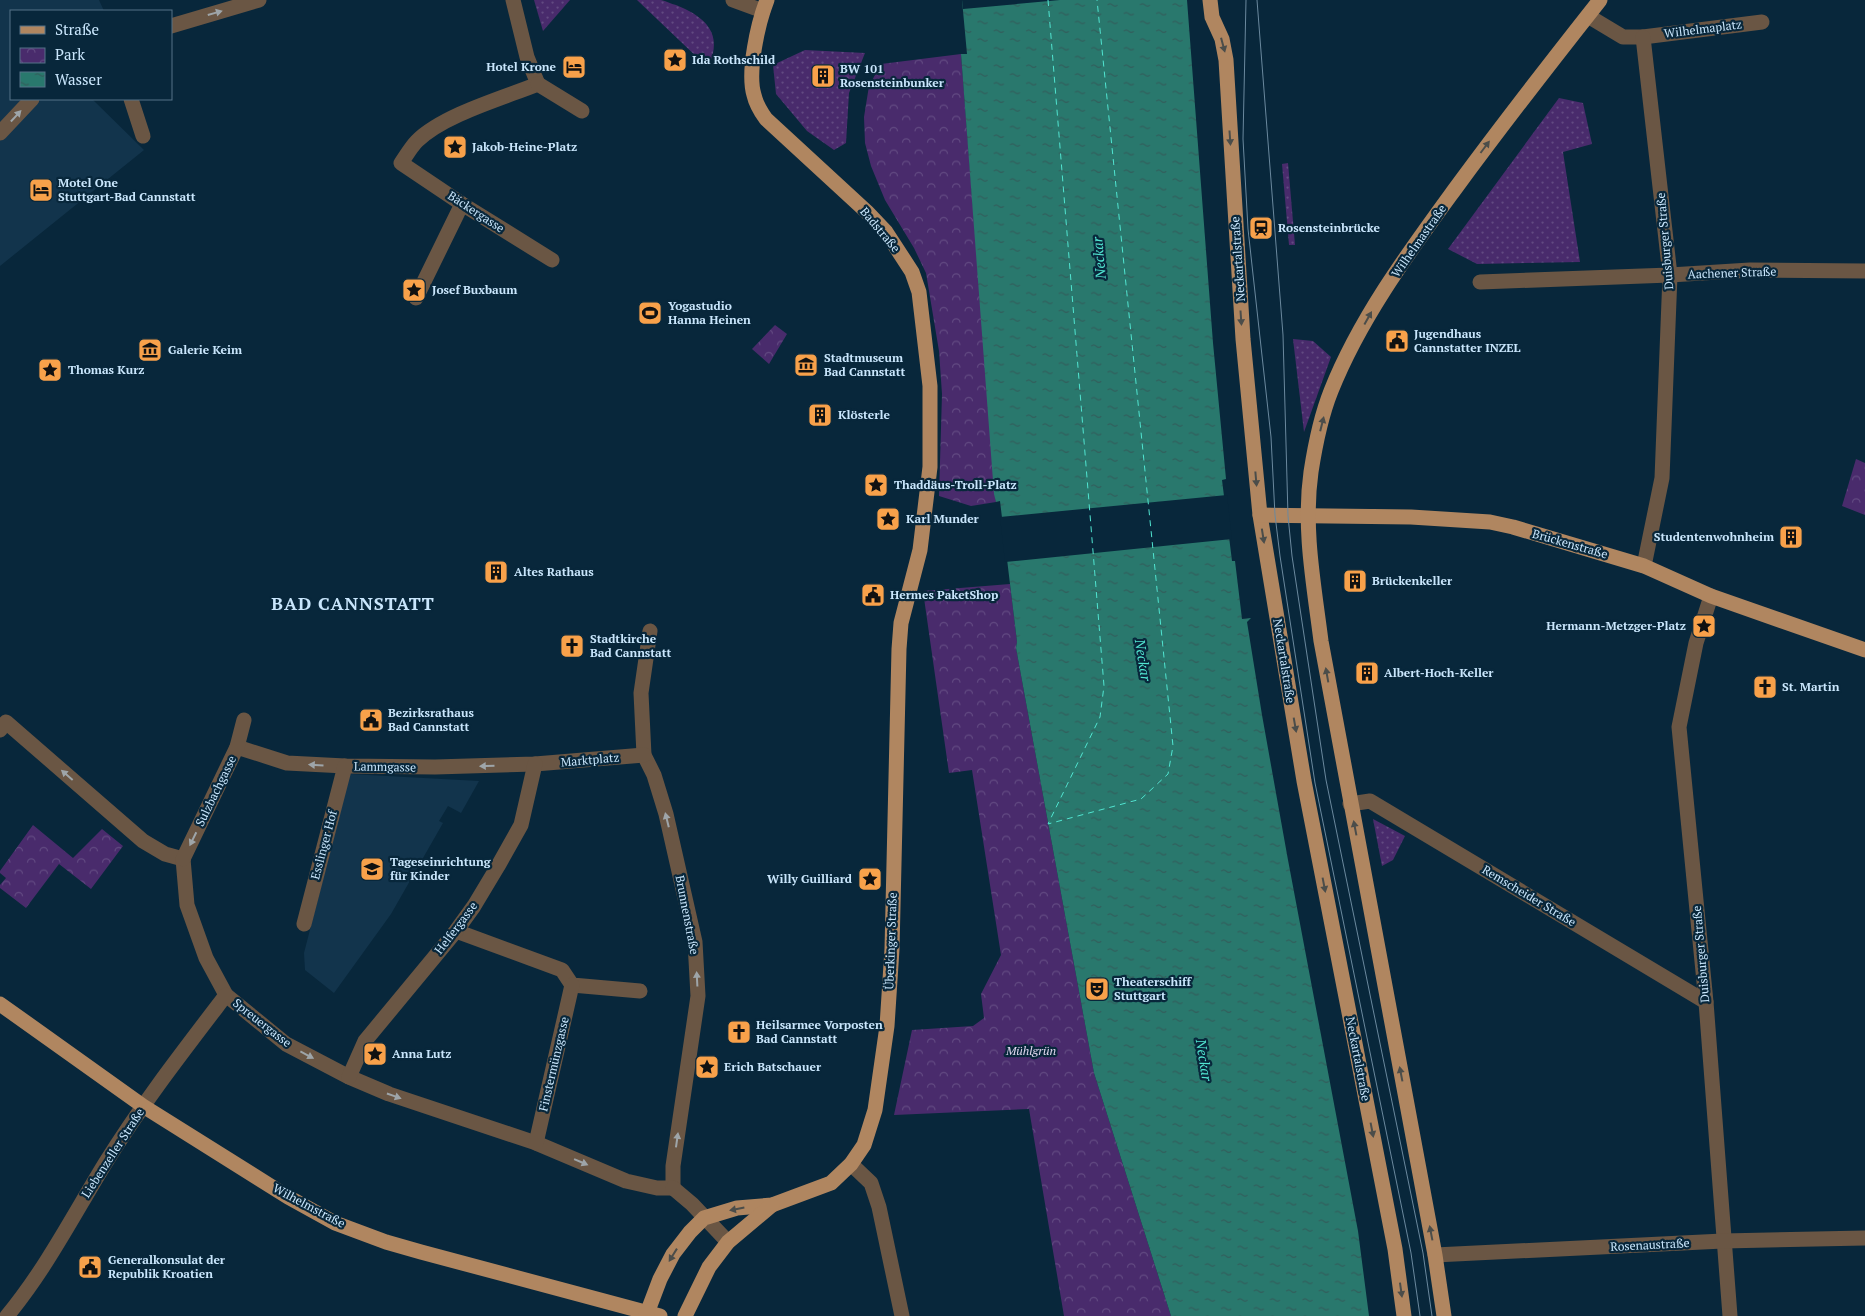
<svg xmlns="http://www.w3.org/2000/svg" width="1865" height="1316" font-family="'PT Serif',serif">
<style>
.built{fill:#12344c}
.grass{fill:url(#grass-dots)}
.park{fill:url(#park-crowns)}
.water{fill:url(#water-ripples)}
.pier{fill:#08273b}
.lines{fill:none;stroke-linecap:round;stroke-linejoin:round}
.ferry{stroke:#51e5d1;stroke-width:1;stroke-dasharray:6 5;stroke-linecap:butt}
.minor{stroke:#6a5644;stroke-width:15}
.major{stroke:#b08660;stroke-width:15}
.tram{stroke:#6b899e;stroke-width:1}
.oneway{fill:#9ea5a9}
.oneway2{fill:#4b4d4a}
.labels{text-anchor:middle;stroke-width:4.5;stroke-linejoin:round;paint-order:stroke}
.street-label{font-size:12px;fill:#c9e6fc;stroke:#08273b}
.poi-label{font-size:12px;font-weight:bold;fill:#c9e6fc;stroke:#08273b;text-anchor:start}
.park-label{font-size:12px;font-style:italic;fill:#e2d9f0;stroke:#08273b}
.water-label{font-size:14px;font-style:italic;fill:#51e5d1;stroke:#08273b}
.district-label{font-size:18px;font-weight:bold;letter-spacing:1px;fill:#c9e6fc;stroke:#08273b}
</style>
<defs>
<pattern id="grass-dots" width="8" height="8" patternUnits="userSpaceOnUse" patternTransform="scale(1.25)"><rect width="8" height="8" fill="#492b6c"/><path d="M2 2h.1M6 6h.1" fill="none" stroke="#624a82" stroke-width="1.8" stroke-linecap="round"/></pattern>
<pattern id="park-crowns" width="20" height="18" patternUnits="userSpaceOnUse" patternTransform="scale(1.25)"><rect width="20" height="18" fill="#492b6c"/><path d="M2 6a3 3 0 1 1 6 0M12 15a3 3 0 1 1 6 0" fill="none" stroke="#624a82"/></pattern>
<pattern id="water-ripples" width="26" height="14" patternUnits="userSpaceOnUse" patternTransform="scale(1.25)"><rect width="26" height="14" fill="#29786d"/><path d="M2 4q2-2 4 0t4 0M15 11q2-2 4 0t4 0" fill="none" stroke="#325e5c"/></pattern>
</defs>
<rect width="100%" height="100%" fill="#08273b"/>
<g class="built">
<polygon points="0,0 99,0 104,11 11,11 11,99 92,99 144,150 0,266"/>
<polygon points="350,774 479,781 461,813 448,806 439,821 443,823 391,914 334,993 305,970 304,953"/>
</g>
<g class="grass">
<polygon points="534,0 570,0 543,31"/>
<path d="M637,0C645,0 653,0 661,0C666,1 671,4 676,5C701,15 722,30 711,60L706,63L701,61Z"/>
<polygon points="805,50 865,53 849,93 846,143 834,150 807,131 776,94 773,65"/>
<polygon points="1559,98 1583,103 1592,144 1563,152 1580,262 1477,264 1448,249"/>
<polygon points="1288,163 1295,245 1289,245 1282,164"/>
<polygon points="1293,339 1313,341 1331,357 1304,432"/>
<polygon points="1373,819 1405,836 1393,860 1382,866"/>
</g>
<g class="park">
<polygon points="961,54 996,502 971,506 939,496 942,394 939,351 926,273 914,248 885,200 871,166 865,143 864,117 869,86 881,64"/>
<polygon points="775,325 787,334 769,364 752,349"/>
<polygon points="1856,459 1865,463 1865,515 1842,506"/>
<polygon points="1010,584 1017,642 1016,648 1094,1073 1171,1316 1064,1316 1029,1109 894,1115 912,1030 973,1026 984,1018 981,994 1001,955 972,770 949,773 923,591"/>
<polygon points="33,825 73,858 102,829 123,846 91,889 59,864 26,908 0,888 0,885 6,878 0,873 0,871"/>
</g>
<polygon class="water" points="962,0 1187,0 1213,343 1226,479 1222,480 1232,561 1235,561 1242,619 1251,618 1247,622 1262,715 1288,860 1358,1231 1369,1316 1171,1316 1094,1073 1016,648 1017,642 1000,501 996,502 994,494 961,54 967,54"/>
<g class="pier">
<polygon points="962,0 1060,0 963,9"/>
<polygon points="1227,495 1232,539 1005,562 1000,517"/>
</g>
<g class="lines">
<polyline class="ferry" points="1048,0 1104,686 1100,717 1048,824 1141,799 1168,774 1173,746 1097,0"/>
<g class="minor">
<polyline points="513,0 527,57 538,84"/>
<polyline points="733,0 763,11"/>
<polyline points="1588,16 1623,37 1643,37 1762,22"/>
<polyline points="171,26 259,0"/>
<polyline points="1643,37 1670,275 1662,478 1644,566"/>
<path d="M538,84C503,98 443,115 417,141C411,147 406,156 401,163L462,204L552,260"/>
<polyline points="538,84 582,111"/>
<polyline points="131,99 143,136"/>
<polyline points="0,133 32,99"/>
<polyline points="1480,282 1670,275 1750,270 1865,271"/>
<polyline points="416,298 462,204"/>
<polyline points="1711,596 1696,643 1679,727 1706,1002 1730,1316"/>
<polyline points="650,631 641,693 644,755 654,775 666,814 695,942 698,996 673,1166 673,1188"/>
<polyline points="0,730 6,722 143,841 165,854 183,859"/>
<polyline points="237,747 287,763 345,766 435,767 535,764 644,755"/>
<polyline points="1350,804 1370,801 1706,1002"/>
<polyline points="183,859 187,905 206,958 226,995 286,1044 349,1077 389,1094 536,1143 626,1181 657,1188 673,1188"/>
<polyline points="183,859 237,747 244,720"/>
<polyline points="304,924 345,766"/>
<polyline points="456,931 562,970 572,985 640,991"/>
<polyline points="349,1077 365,1041 456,931 474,906 498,866 521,825 535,764"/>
<polyline points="536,1143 572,985"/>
<polyline points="851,1164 871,1183 879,1207 902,1316"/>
<polyline points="673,1188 692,1204 728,1242"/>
<polyline points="1435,1255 1723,1241 1865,1238"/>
<path d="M7,1316C46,1269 74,1214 106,1162C142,1104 184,1050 226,995"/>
</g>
<g class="major">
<polyline points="1210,0 1212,17 1222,39 1226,60 1243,339 1260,515 1304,781 1395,1249 1404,1316"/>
<polyline points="1260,515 1411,517 1490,522 1513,527 1644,566 1711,596 1865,650"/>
<polyline points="0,1004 143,1106 288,1197 335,1223 386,1242 421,1252 660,1316"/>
<path d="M646,1316L660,1279L673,1254L690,1232L704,1218L737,1208L772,1205L831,1183L851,1164L864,1145L875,1110L887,1026L892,949L899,649L901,623L920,550L930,467V386L919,292L912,272L886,232L867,212L766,119C761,112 756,104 754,95C747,72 758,23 767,0"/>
<polyline points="685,1316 709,1267 728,1242 772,1205"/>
<path d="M1444,1316L1435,1255L1321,641C1314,585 1303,529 1311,472C1315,446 1321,416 1331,391C1360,318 1409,252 1455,189C1502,125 1551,62 1600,0"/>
</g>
<g class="tram">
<polyline points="1246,0 1243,139 1248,229 1271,437 1275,515 1280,556 1315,783 1411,1253 1420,1316"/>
<polyline points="1257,0 1283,335 1288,516 1292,556 1326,780 1423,1253 1432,1316"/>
</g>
</g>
<defs><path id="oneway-solid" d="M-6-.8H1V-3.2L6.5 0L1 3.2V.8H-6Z" transform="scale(1.25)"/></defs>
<g class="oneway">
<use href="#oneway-solid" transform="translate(215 13) rotate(-16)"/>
<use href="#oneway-solid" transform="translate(16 116) rotate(-47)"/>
<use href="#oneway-solid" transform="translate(316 765) rotate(-177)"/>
<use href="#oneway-solid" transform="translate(487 766) rotate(178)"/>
<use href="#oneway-solid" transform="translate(67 775) rotate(-139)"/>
<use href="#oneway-solid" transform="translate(667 820) rotate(-104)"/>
<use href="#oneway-solid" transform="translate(193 839) rotate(116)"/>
<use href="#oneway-solid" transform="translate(697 979) rotate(-93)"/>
<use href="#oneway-solid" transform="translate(307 1055) rotate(28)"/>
<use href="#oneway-solid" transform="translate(394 1096) rotate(19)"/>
<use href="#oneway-solid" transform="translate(677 1140) rotate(-82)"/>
<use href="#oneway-solid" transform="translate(581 1162) rotate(23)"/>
</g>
<g class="oneway2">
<use href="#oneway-solid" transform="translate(1223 45) rotate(75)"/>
<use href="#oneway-solid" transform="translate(1230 138) rotate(86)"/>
<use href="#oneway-solid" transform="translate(1485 147) rotate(-53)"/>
<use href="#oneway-solid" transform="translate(1241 318) rotate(86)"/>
<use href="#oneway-solid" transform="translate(1368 318) rotate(-61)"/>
<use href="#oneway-solid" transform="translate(1322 424) rotate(-76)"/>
<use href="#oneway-solid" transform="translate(1256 479) rotate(85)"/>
<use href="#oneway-solid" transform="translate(1263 536) rotate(81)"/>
<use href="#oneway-solid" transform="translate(1327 675) rotate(-100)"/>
<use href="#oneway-solid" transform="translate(1295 725) rotate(80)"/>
<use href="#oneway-solid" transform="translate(1355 828) rotate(-101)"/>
<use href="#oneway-solid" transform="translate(1324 885) rotate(79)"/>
<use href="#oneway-solid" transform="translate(1401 1074) rotate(-101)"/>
<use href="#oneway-solid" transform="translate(1372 1130) rotate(79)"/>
<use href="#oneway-solid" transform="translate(737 1209) rotate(169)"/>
<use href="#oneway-solid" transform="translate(1431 1233) rotate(-101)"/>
<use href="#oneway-solid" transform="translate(673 1255) rotate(122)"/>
<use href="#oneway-solid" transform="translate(1401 1290) rotate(82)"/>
</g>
<defs>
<g id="sight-square" transform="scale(1.25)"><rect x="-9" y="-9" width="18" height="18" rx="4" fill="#f8a14a" stroke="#08273b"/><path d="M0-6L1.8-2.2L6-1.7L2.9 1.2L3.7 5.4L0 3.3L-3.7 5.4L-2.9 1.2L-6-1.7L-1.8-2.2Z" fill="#111"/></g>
<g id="hotel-square" transform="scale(1.25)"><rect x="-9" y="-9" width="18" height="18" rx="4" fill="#f8a14a" stroke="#08273b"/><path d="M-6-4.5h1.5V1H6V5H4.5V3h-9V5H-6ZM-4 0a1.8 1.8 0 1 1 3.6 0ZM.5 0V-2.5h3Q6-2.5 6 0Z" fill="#111"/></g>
<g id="building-square" transform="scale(1.25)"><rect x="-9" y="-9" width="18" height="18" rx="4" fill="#f8a14a" stroke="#08273b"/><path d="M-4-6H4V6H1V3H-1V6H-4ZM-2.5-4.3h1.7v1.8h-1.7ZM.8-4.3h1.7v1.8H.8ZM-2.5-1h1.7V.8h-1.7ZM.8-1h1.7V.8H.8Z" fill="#111"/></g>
<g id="station-square" transform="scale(1.25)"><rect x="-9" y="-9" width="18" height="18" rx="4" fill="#f8a14a" stroke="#08273b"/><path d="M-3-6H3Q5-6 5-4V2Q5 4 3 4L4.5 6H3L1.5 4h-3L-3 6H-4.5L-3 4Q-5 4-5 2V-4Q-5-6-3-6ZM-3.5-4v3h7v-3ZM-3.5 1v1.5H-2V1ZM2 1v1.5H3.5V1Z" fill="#111"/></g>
<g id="stadium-square" transform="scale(1.25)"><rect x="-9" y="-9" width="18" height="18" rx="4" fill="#f8a14a" stroke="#08273b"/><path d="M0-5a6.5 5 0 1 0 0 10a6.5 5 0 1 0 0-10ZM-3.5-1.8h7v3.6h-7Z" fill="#111"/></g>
<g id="civic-square" transform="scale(1.25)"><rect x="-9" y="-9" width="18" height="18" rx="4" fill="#f8a14a" stroke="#08273b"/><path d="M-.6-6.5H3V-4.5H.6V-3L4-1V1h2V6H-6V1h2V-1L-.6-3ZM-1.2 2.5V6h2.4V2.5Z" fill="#111"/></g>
<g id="museum-square" transform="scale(1.25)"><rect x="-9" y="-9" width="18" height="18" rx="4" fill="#f8a14a" stroke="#08273b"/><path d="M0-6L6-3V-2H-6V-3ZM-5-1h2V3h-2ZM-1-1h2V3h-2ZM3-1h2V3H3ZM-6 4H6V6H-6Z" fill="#111"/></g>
<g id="church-square" transform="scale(1.25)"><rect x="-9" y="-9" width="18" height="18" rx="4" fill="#f8a14a" stroke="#08273b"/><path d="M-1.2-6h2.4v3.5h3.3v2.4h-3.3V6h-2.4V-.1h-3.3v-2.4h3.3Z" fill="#111"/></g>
<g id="school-square" transform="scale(1.25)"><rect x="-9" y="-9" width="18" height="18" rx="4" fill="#f8a14a" stroke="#08273b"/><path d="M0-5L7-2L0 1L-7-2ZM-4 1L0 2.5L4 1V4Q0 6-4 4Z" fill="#111"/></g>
<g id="theatre-square" transform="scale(1.25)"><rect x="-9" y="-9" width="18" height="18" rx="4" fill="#f8a14a" stroke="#08273b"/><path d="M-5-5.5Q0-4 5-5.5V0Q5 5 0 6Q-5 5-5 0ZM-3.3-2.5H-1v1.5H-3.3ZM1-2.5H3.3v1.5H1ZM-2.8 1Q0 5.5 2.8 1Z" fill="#111"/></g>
</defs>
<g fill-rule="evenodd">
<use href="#sight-square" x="675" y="60"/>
<use href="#hotel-square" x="574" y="67"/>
<use href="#building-square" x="823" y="76"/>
<use href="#sight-square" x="455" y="147"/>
<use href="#hotel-square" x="41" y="190"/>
<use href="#station-square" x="1261" y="228"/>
<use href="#sight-square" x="414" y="290"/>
<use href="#stadium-square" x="650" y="313"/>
<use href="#civic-square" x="1397" y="341"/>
<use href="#museum-square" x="150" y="350"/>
<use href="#museum-square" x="806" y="365"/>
<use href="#sight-square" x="50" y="370"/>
<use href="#building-square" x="820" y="415"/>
<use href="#sight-square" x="876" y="485"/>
<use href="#sight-square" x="888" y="519"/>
<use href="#building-square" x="1791" y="537"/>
<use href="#building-square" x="496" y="572"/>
<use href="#building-square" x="1355" y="581"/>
<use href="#civic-square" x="873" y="595"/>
<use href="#sight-square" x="1704" y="626"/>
<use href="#church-square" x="572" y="646"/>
<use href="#building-square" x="1367" y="673"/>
<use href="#church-square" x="1765" y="687"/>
<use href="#civic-square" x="371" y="720"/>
<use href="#school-square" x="372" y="869"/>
<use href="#sight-square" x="870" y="879"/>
<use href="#theatre-square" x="1097" y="989"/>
<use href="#church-square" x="739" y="1032"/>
<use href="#sight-square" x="375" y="1054"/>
<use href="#sight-square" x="707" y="1067"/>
<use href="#civic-square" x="90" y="1267"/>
</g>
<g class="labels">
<g class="street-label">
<text transform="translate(1703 29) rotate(-7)" y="4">Wilhelmaplatz</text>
<text transform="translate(476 212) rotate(33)" y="4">Bäckergasse</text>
<text transform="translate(880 230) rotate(50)" y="4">Badstraße</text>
<text transform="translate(1419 241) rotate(-55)" y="4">Wilhelmastraße</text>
<text transform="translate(1665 241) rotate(-95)" y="4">Duisburger Straße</text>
<text transform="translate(1238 259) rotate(-94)" y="4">Neckartalstraße</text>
<text transform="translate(1732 273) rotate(-2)" y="4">Aachener Straße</text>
<text transform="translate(1570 544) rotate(16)" y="4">Brückenstraße</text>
<text transform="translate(1284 661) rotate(81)" y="4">Neckartalstraße</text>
<text transform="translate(590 760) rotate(-5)" y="4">Marktplatz</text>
<text transform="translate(385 767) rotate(1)" y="4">Lammgasse</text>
<text transform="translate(216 791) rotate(-64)" y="4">Sulzbachgasse</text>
<text transform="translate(324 845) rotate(-75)" y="4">Esslinger Hof</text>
<text transform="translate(1529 896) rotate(31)" y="4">Remscheider Straße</text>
<text transform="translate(687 915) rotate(79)" y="4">Brunnenstraße</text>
<text transform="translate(456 928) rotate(-53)" y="4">Helfergasse</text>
<text transform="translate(891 941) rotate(-88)" y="4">Überkinger Straße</text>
<text transform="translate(1701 954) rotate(-95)" y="4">Duisburger Straße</text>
<text transform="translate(262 1023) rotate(38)" y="4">Spreuergasse</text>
<text transform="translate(1358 1059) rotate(79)" y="4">Neckartalstraße</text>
<text transform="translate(554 1064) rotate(-77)" y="4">Finstermünzgasse</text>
<text transform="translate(113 1153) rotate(-57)" y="4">Liebenzeller Straße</text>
<text transform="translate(309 1206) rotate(28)" y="4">Wilhelmstraße</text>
<text transform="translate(1650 1245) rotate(-3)" y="4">Rosenaustraße</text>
</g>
<g class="poi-label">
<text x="692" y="64">Ida Rothschild</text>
<text x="556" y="71" text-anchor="end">Hotel Krone</text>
<text x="840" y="73">BW 101<tspan x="840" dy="14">Rosensteinbunker</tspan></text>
<text x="472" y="151">Jakob-Heine-Platz</text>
<text x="58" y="187">Motel One<tspan x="58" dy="14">Stuttgart-Bad Cannstatt</tspan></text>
<text x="1278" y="232">Rosensteinbrücke</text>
<text x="432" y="294">Josef Buxbaum</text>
<text x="668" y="310">Yogastudio<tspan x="668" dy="14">Hanna Heinen</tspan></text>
<text x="1414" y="338">Jugendhaus<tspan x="1414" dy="14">Cannstatter INZEL</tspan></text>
<text x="168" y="354">Galerie Keim</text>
<text x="824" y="362">Stadtmuseum<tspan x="824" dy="14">Bad Cannstatt</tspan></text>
<text x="68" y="374">Thomas Kurz</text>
<text x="838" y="419">Klösterle</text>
<text x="894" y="489">Thaddäus-Troll-Platz</text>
<text x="906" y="523">Karl Munder</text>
<text x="1774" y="541" text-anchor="end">Studentenwohnheim</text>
<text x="514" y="576">Altes Rathaus</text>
<text x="1372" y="585">Brückenkeller</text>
<text x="890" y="599">Hermes PaketShop</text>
<text x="1686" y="630" text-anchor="end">Hermann-Metzger-Platz</text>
<text x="590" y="643">Stadtkirche<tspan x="590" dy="14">Bad Cannstatt</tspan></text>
<text x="1384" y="677">Albert-Hoch-Keller</text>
<text x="1782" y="691">St. Martin</text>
<text x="388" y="717">Bezirksrathaus<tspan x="388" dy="14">Bad Cannstatt</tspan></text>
<text x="390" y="866">Tageseinrichtung<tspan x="390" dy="14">für Kinder</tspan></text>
<text x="852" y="883" text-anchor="end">Willy Guilliard</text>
<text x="1114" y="986">Theaterschiff<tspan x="1114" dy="14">Stuttgart</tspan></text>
<text x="756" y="1029">Heilsarmee Vorposten<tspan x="756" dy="14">Bad Cannstatt</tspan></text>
<text x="392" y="1058">Anna Lutz</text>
<text x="724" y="1071">Erich Batschauer</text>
<text x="108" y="1264">Generalkonsulat der<tspan x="108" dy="14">Republik Kroatien</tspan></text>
</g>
<g class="park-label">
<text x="1031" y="1055">Mühlgrün</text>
</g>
<g class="water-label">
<text transform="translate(1099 258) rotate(-95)" y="5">Neckar</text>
<text transform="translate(1143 660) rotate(81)" y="5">Neckar</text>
<text transform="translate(1204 1060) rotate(81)" y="5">Neckar</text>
</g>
<g class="district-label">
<text x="353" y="610">BAD CANNSTATT</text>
</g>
</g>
<rect x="10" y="10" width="162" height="90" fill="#08273b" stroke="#557388"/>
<rect x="20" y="26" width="25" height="8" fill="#b08660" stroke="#557388"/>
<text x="55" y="35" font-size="15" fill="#c9e6fc">Straße</text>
<rect x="20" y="48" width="25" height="15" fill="url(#park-crowns)" stroke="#557388"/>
<text x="55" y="60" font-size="15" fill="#c9e6fc">Park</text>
<rect x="20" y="72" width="25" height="15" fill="url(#water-ripples)" stroke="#557388"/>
<text x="55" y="85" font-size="15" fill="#c9e6fc">Wasser</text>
</svg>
